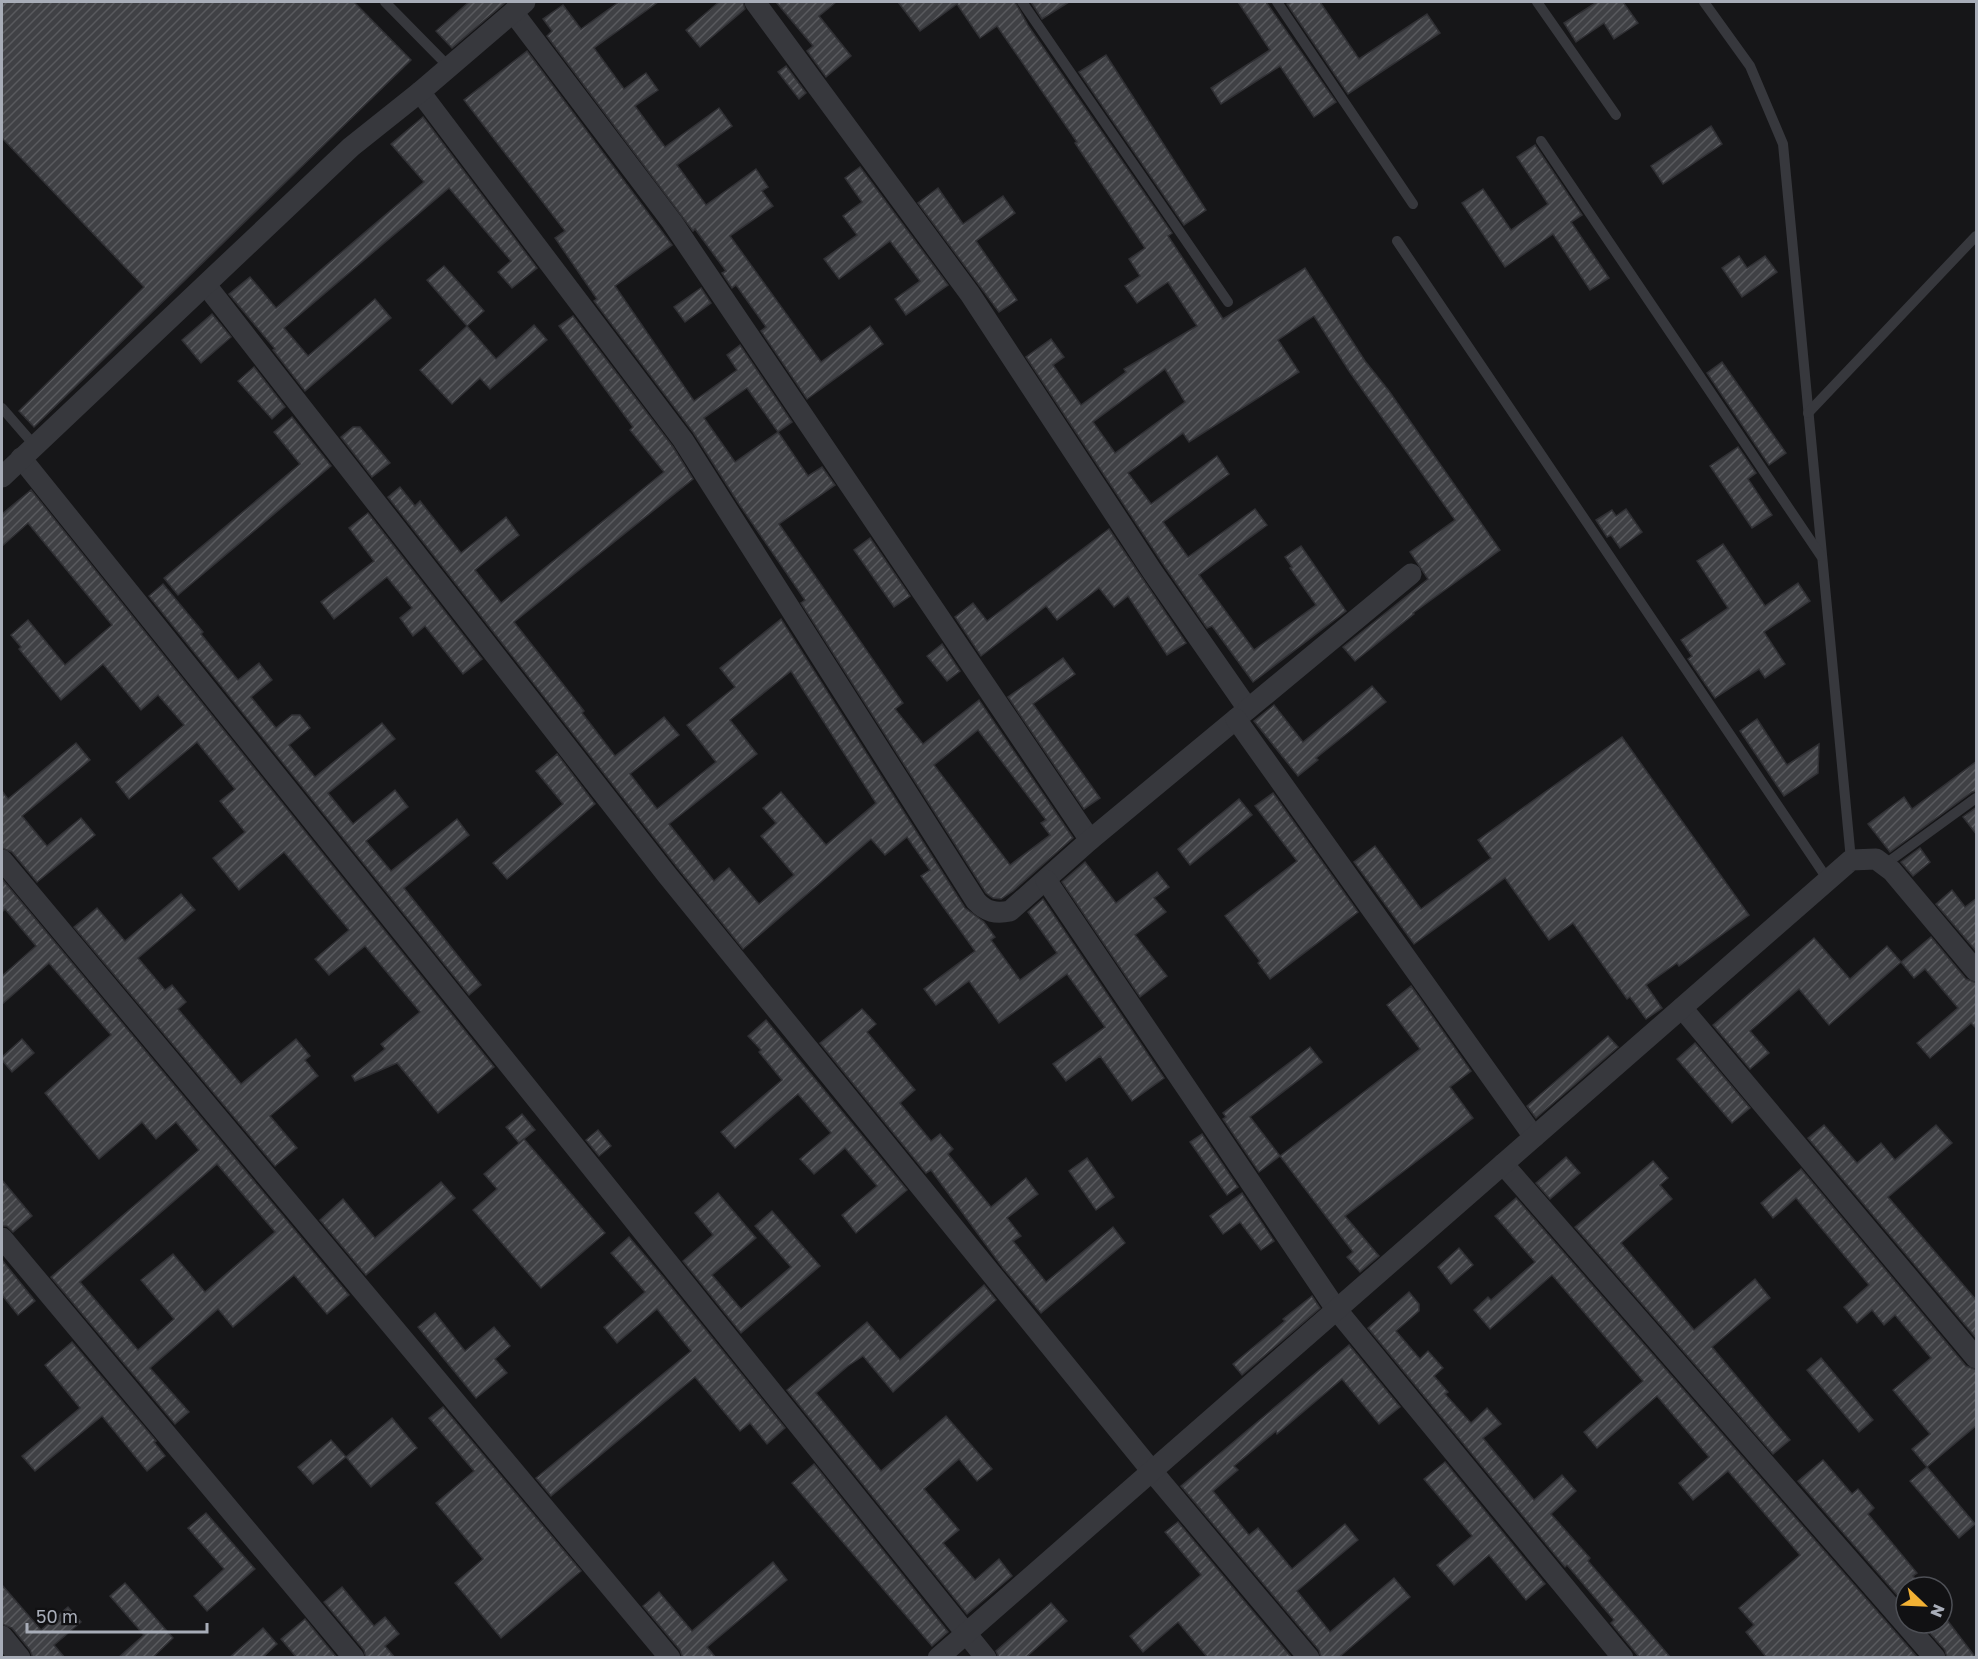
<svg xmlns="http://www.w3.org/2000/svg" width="1978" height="1659" font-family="'Golos Text',sans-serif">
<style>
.building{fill:url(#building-hatch);stroke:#303034;stroke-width:1.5;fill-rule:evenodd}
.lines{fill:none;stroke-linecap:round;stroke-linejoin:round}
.lane{stroke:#37383d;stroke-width:10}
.street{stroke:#37383d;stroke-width:21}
</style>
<defs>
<pattern id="building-hatch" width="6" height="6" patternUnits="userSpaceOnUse" patternTransform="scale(1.5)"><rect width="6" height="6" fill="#404145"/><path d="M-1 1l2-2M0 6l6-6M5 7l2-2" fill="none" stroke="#595a5e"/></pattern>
</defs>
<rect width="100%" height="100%" fill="#161618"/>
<g class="building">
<polygon points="2,2 354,2 411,60 34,427 19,411 144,287 2,138"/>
<polygon points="469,2 506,2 452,48 436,31"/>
<polygon points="619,2 658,2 594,48 624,89 646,73 658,90 635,106 665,147 719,108 732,126 677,165 706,205 756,169 768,187 762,191 773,206 730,236 821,362 870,326 883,344 807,399 761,331 766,327 736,285 732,288 722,273 726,271 695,229 693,231 547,36 552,31 543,19 563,5 581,29"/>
<polygon points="719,2 743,2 745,9 700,47 686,30"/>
<polygon points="776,2 836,2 819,16 851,56 826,77 807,51 813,46"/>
<path d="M898,2H1015L1029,27L1172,233L1168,236L1223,319L1305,268L1365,361L1389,391L1500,550L1413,613L1414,614L1355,661L1343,647L1428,579L1410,552L1455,520L1349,371L1314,316L1278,340L1299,372L1189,442L1183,433L1128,473L1151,504L1217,456L1229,474L1163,522L1188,557L1255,509L1267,525L1199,575L1254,650L1316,605L1290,568L1292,567L1285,557L1301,546L1346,611L1253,682L1212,626L1207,628L1163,564L1026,357L1051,339L1064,357L1053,365L1081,405L1126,372L1124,369L1197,326L1168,282L1137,303L1125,286L1140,276L1129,259L1145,248L1075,143L1077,142L997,26L980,38L957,4L920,31ZM1165,369L1185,402L1115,453L1093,422Z"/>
<polygon points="1031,2 1069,2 1042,19"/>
<polygon points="1238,2 1266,2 1336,102 1314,117 1280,66 1221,104 1211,88 1270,50"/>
<polygon points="1291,2 1320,2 1359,59 1427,14 1440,33 1348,94 1287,4"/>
<polygon points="1597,2 1623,2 1638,23 1614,39 1604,23 1576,42 1564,23"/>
<path d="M527,51L672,245L615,286L694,401L737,370L727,355L740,345L792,422L778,432L808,476L822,467L835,485L779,524L903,703L895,709L923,744L979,700L1073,838L1013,891L1001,899L993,898L986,893L801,603L805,600L739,504L693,432L594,301L597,299L555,238L565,231L464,100ZM747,388L778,432L735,462L704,418ZM978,730L1046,820L1041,823L1050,835L1010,865L934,765Z"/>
<polygon points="1106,55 1206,210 1184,225 1079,72"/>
<polygon points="786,66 806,93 799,99 778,72"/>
<polygon points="423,117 537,268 512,288 498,272 511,261 449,188 284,328 308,356 375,299 391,318 305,391 273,350 275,349 229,294 250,277 276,308 424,182 391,144"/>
<polygon points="1711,126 1722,144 1663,184 1651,166"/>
<polygon points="1535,145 1582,215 1571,222 1609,278 1590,290 1553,234 1505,267 1462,203 1483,189 1511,230 1548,204 1517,157"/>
<polygon points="860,167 948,285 906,315 895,299 920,281 890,241 839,279 824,259 857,235 843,216 862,202 845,178"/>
<polygon points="938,188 963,224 1003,196 1015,213 976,241 1017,300 999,312 918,203"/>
<polygon points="1739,256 1747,268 1765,256 1777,272 1742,297 1722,268"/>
<polygon points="444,266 484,311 467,326 427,280"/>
<polygon points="701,288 711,303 685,322 674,307"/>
<polygon points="212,314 231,337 201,363 182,340"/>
<path d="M573,316L673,447L693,479L514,622L584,711L582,713L615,756L664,717L679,735L630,774L657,809L716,762L687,725L735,687L720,668L781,619L965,908L984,922L995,937L991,940L1020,980L1057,953L1028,912L1043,899L1164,1078L1132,1101L1100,1056L1066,1081L1053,1064L1105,1027L1067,974L999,1023L969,981L936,1005L924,989L975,951L921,876L930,870L907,837L885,855L871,839L743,949L677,867L388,497L400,487L415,506L420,501L461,553L506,517L519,535L475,570L501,603L664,472L630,430L633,427L559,326ZM791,671L876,803L826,845L781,792L763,808L776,823L761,836L794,875L759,904L729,868L714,881L669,824L757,754L730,720Z"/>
<polygon points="534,325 547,340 490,389 480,378 452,404 420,370 467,326 496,359"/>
<polygon points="1722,362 1786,453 1769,465 1707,373"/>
<polygon points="254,367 285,407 272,419 238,381"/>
<polygon points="292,417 331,466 178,595 164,578 300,464 274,432"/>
<polygon points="353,427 360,427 390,463 372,477 341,437"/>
<polygon points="1738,447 1756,473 1748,479 1772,515 1752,528 1710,466"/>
<polygon points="31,490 494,1067 438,1113 397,1063 355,1081 352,1076 385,1049 381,1044 420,1012 365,946 329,975 315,959 349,930 284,852 239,890 213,858 245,832 220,801 235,789 197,742 129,799 116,782 184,725 158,695 141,710 103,664 61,700 19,649 21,647 11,635 28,620 65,665 112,625 28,523 2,546 2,514"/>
<polygon points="1626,509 1642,532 1620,548 1611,535 1607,537 1596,520 1612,510 1616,516"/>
<polygon points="368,513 482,659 463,674 425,626 413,636 400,618 412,608 387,577 334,619 321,602 374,561 349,528"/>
<polygon points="1109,529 1186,643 1167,655 1128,596 1114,607 1099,588 1057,620 1046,606 981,656 955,617 973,603 987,621"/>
<polygon points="870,538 910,596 894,607 854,550"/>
<polygon points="1723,544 1765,606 1798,583 1810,601 1764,632 1785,664 1765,678 1759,669 1715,698 1688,659 1692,656 1681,640 1728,608 1697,561"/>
<polygon points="163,584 203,632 201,634 238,680 259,663 272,680 251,697 276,728 292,715 300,715 310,728 289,745 315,777 382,723 395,739 328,793 353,824 395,790 408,807 366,841 391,871 457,819 469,835 404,888 481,985 469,995 149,596"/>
<polygon points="942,644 960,671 947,681 927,656"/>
<polygon points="1063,658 1075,674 1033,704 1100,798 1084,809 1008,697"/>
<polygon points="1372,686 1386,702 1316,758 1318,760 1298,776 1254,721 1274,705 1303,742"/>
<polygon points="1757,719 1787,765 1819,744 1818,773 1784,796 1740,731"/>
<polygon points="1622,737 1749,915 1679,966 1677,963 1646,985 1662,1008 1646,1019 1630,997 1627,999 1573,923 1549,940 1505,878 1414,944 1354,862 1375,846 1421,909 1491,858 1478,840"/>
<polygon points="76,743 90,760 22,816 47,846 81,818 95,835 37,882 12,852 2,848 2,791 8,799"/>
<polygon points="557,754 595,804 507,879 493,863 563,804 536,771"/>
<polygon points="1977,761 1977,791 1972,792 1890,852 1868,824 1904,797 1912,809"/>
<polygon points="1273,793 1358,912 1270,979 1258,963 1260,961 1225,916 1297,861 1255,806"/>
<polygon points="1239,799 1252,815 1190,865 1178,849"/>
<polygon points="1977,807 1977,835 1963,817"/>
<polygon points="1920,848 1930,862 1913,876 1901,862"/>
<polygon points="1085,862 1116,903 1157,872 1169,887 1154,898 1166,912 1135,935 1167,976 1140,997 1062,882"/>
<path d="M2,879L349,1295L327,1314L294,1275L233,1327L218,1309L150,1368L189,1412L175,1424L51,1277L199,1150L176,1122L156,1139L142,1122L99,1159L45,1093L111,1035L49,963L2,1004V976L36,946L5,909L2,912ZM217,1164L275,1232L205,1292L173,1254L141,1280L174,1319L138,1350L80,1282Z"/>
<polygon points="1952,890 1965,907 1977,898 1977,952 1936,904"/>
<polygon points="181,894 195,910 138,958 165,990 172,985 186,1002 178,1009 241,1084 296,1039 310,1056 305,1060 318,1076 270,1116 297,1148 275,1166 74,927 97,908 125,941"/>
<polygon points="1931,937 1966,979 1977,983 1977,1029 1971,1023 1930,1058 1917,1043 1958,1008 1925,969 1914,978 1901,962"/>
<polygon points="1814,938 1850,979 1887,946 1901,962 1829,1025 1799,989 1750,1031 1769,1053 1750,1069 1713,1025"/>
<polygon points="1411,986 1471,1071 1450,1087 1473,1118 1345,1216 1379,1256 1360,1272 1347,1257 1353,1252 1280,1156 1259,1172 1223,1119 1226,1117 1223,1113 1310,1047 1322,1062 1250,1117 1280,1156 1420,1049 1387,1005"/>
<polygon points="862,1009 876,1024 867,1032 915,1090 900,1103 931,1141 940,1134 953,1149 948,1154 991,1207 1026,1178 1038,1194 1007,1218 1021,1236 1013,1241 1046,1282 1113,1227 1125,1243 1041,1313 1003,1268 931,1170 926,1173 820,1043"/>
<polygon points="766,1020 907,1190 856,1233 842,1215 877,1186 845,1148 814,1174 800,1159 831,1133 798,1094 735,1148 721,1132 782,1080 759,1052 761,1050 748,1036"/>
<polygon points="1608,1036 1618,1047 1536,1118 1527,1106"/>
<polygon points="22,1039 34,1053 12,1072 2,1060 2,1057"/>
<polygon points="1695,1043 1750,1108 1732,1123 1677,1059"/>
<polygon points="522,1114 535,1130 519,1143 506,1127"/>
<polygon points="1824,1125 1857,1163 1881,1143 1895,1160 1936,1125 1952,1143 1888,1197 1977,1301 1977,1339 1808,1138"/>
<polygon points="598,1130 611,1146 599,1156 586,1140"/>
<polygon points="1202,1134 1238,1187 1227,1195 1190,1142"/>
<polygon points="524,1139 605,1233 541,1288 473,1210 497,1189 484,1174"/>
<polygon points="1566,1157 1580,1173 1550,1199 1536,1183"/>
<polygon points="1087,1158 1114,1197 1096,1210 1069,1171"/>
<polygon points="1653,1161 1668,1178 1660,1185 1672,1199 1621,1243 1694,1330 1755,1279 1770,1298 1712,1347 1790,1440 1773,1454 1575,1227"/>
<polygon points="1801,1169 1966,1366 1977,1370 1977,1425 1927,1467 1912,1449 1930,1434 1893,1390 1931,1358 1895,1315 1884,1325 1872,1310 1857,1323 1844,1307 1869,1285 1796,1198 1773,1218 1761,1203"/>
<polygon points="2,1180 32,1216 13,1232 7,1226 2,1226"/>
<polygon points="441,1182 455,1198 366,1275 320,1220 343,1199 375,1238"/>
<polygon points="718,1193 756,1238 712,1275 741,1309 791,1267 755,1226 772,1211 820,1266 741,1333 683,1261 713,1235 695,1213"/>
<polygon points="1242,1193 1274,1241 1261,1250 1240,1222 1223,1234 1210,1216"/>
<polygon points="1516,1198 1918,1658 1767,1658 1746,1632 1754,1625 1739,1608 1800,1555 1728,1471 1693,1500 1679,1483 1709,1457 1657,1396 1597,1448 1584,1432 1643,1381 1552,1275 1490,1329 1474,1310 1488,1297 1491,1300 1535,1262 1495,1216"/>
<polygon points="629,1237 663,1277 785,1428 767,1444 750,1423 740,1431 695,1377 551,1496 536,1478 691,1351 657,1309 617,1343 604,1327 645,1292 611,1253"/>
<polygon points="1459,1248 1473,1265 1451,1284 1438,1267"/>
<polygon points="2,1260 35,1301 18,1315 2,1295"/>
<polygon points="984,1285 996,1300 893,1392 863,1356 848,1366 816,1393 881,1471 946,1416 992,1469 977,1481 959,1459 924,1489 959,1530 943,1543 975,1580 999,1559 1012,1576 967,1614 787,1390 867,1322 900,1360"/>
<polygon points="1409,1292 1419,1304 1419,1311 1396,1331 1420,1359 1428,1351 1443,1368 1434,1376 1448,1392 1445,1394 1471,1423 1487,1408 1501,1424 1483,1438 1534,1500 1562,1475 1576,1491 1551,1514 1590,1558 1588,1561 1671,1658 1640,1658 1611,1623 1614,1620 1567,1565 1565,1567 1368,1328"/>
<polygon points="1312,1296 1320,1308 1242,1375 1233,1364 1285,1321 1283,1319"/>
<polygon points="435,1313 465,1351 494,1327 510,1346 495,1359 507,1373 476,1398 418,1327"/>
<polygon points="72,1342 156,1441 154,1442 165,1456 147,1471 102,1416 35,1471 22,1456 80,1408 45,1365"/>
<polygon points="1349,1345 1400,1407 1379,1424 1342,1379 1277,1434 1276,1431 1234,1466 1238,1470 1213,1491 1249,1535 1258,1528 1292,1569 1345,1524 1358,1540 1297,1591 1330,1632 1394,1578 1410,1597 1338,1658 1321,1658 1319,1650 1181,1486"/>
<polygon points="1821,1358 1873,1420 1859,1432 1807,1370"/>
<polygon points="443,1407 581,1571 501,1638 455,1583 483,1559 436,1503 474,1471 429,1418"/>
<polygon points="392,1418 417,1448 371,1487 346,1457 313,1484 298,1467 331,1440 346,1457"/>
<polygon points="1823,1460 1852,1494 1858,1489 1874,1508 1868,1514 1917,1573 1913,1576 1921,1587 1906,1587 1906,1605 1798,1481"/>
<polygon points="1445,1462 1545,1584 1526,1600 1489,1555 1454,1585 1437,1565 1472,1536 1424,1479"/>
<polygon points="814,1464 948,1632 932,1646 792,1483"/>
<polygon points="1927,1467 1975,1524 1959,1538 1910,1481"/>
<polygon points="206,1513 255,1569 207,1611 194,1596 224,1569 188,1528"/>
<polygon points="1178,1522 1292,1658 1208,1658 1178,1622 1143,1652 1130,1636 1201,1575 1165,1532"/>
<polygon points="773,1562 787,1580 707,1647 716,1658 683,1658 680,1650 643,1606 659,1592 692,1631"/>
<polygon points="125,1583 173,1638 152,1658 118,1658 144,1635 110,1596"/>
<polygon points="2,1585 41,1630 68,1607 81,1622 54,1645 65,1658 33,1658 30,1650 12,1628 2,1624"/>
<polygon points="342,1587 374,1626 385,1617 399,1634 385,1646 395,1658 366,1658 364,1650 324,1602"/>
<polygon points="1051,1603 1067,1621 1025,1658 999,1658 996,1651"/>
<polygon points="1942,1614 1944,1616 1976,1658 1947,1658 1945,1650 1921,1623 1942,1623"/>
<polygon points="305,1619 337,1658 297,1658 281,1639"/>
<polygon points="263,1628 277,1644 262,1658 229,1658"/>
</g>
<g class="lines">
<g class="lane">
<polyline points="385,2 449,67"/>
<polyline points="1022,2 1228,302"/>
<polyline points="1277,2 1413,204"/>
<polyline points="1537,2 1616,115"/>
<polyline points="1704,2 1750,66 1783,144 1851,860"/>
<polyline points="1541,141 1821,556"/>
<polyline points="1397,241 1828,880"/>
<polyline points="2,408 35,446"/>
<polyline points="1808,413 1976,236"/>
<polyline points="1884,865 1976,798"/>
</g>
<g class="street">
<polyline points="513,12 672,222 1090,840"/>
<path d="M420,92L683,440L976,901C986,912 996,914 1010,911L1090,840L1248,709L1152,571L970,294L755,2"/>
<polyline points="206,285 667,875 1151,1470 1309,1658"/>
<polyline points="21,458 986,1658"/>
<polyline points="2,477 351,147 420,92 525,2"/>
<polyline points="1248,709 1411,574"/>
<polyline points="1236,719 1534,1137"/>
<polyline points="2,860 670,1658"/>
<polyline points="1046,880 1336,1309 1623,1658"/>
<polyline points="1682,1008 1976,1358"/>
<polyline points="1503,1164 1935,1658"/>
<polyline points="2,1238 354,1658"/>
<polyline points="2,1636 20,1658"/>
<polyline points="938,1658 1851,860 1876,859 1892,871 1976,971"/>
</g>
</g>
<rect width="1978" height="1659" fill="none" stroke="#a8adb8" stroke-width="6"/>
<g transform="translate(1924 1605) rotate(113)"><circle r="28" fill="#111113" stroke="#4d4f55" stroke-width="1.5"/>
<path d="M0-4.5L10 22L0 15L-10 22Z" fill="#f2b134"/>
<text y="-9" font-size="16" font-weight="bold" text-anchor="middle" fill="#a8adb8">N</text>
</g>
<path d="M27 1623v9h180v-9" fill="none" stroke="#a8adb8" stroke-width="3"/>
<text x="36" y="1623" font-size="18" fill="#a8adb8" stroke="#111113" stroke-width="4.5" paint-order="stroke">50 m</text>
</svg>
